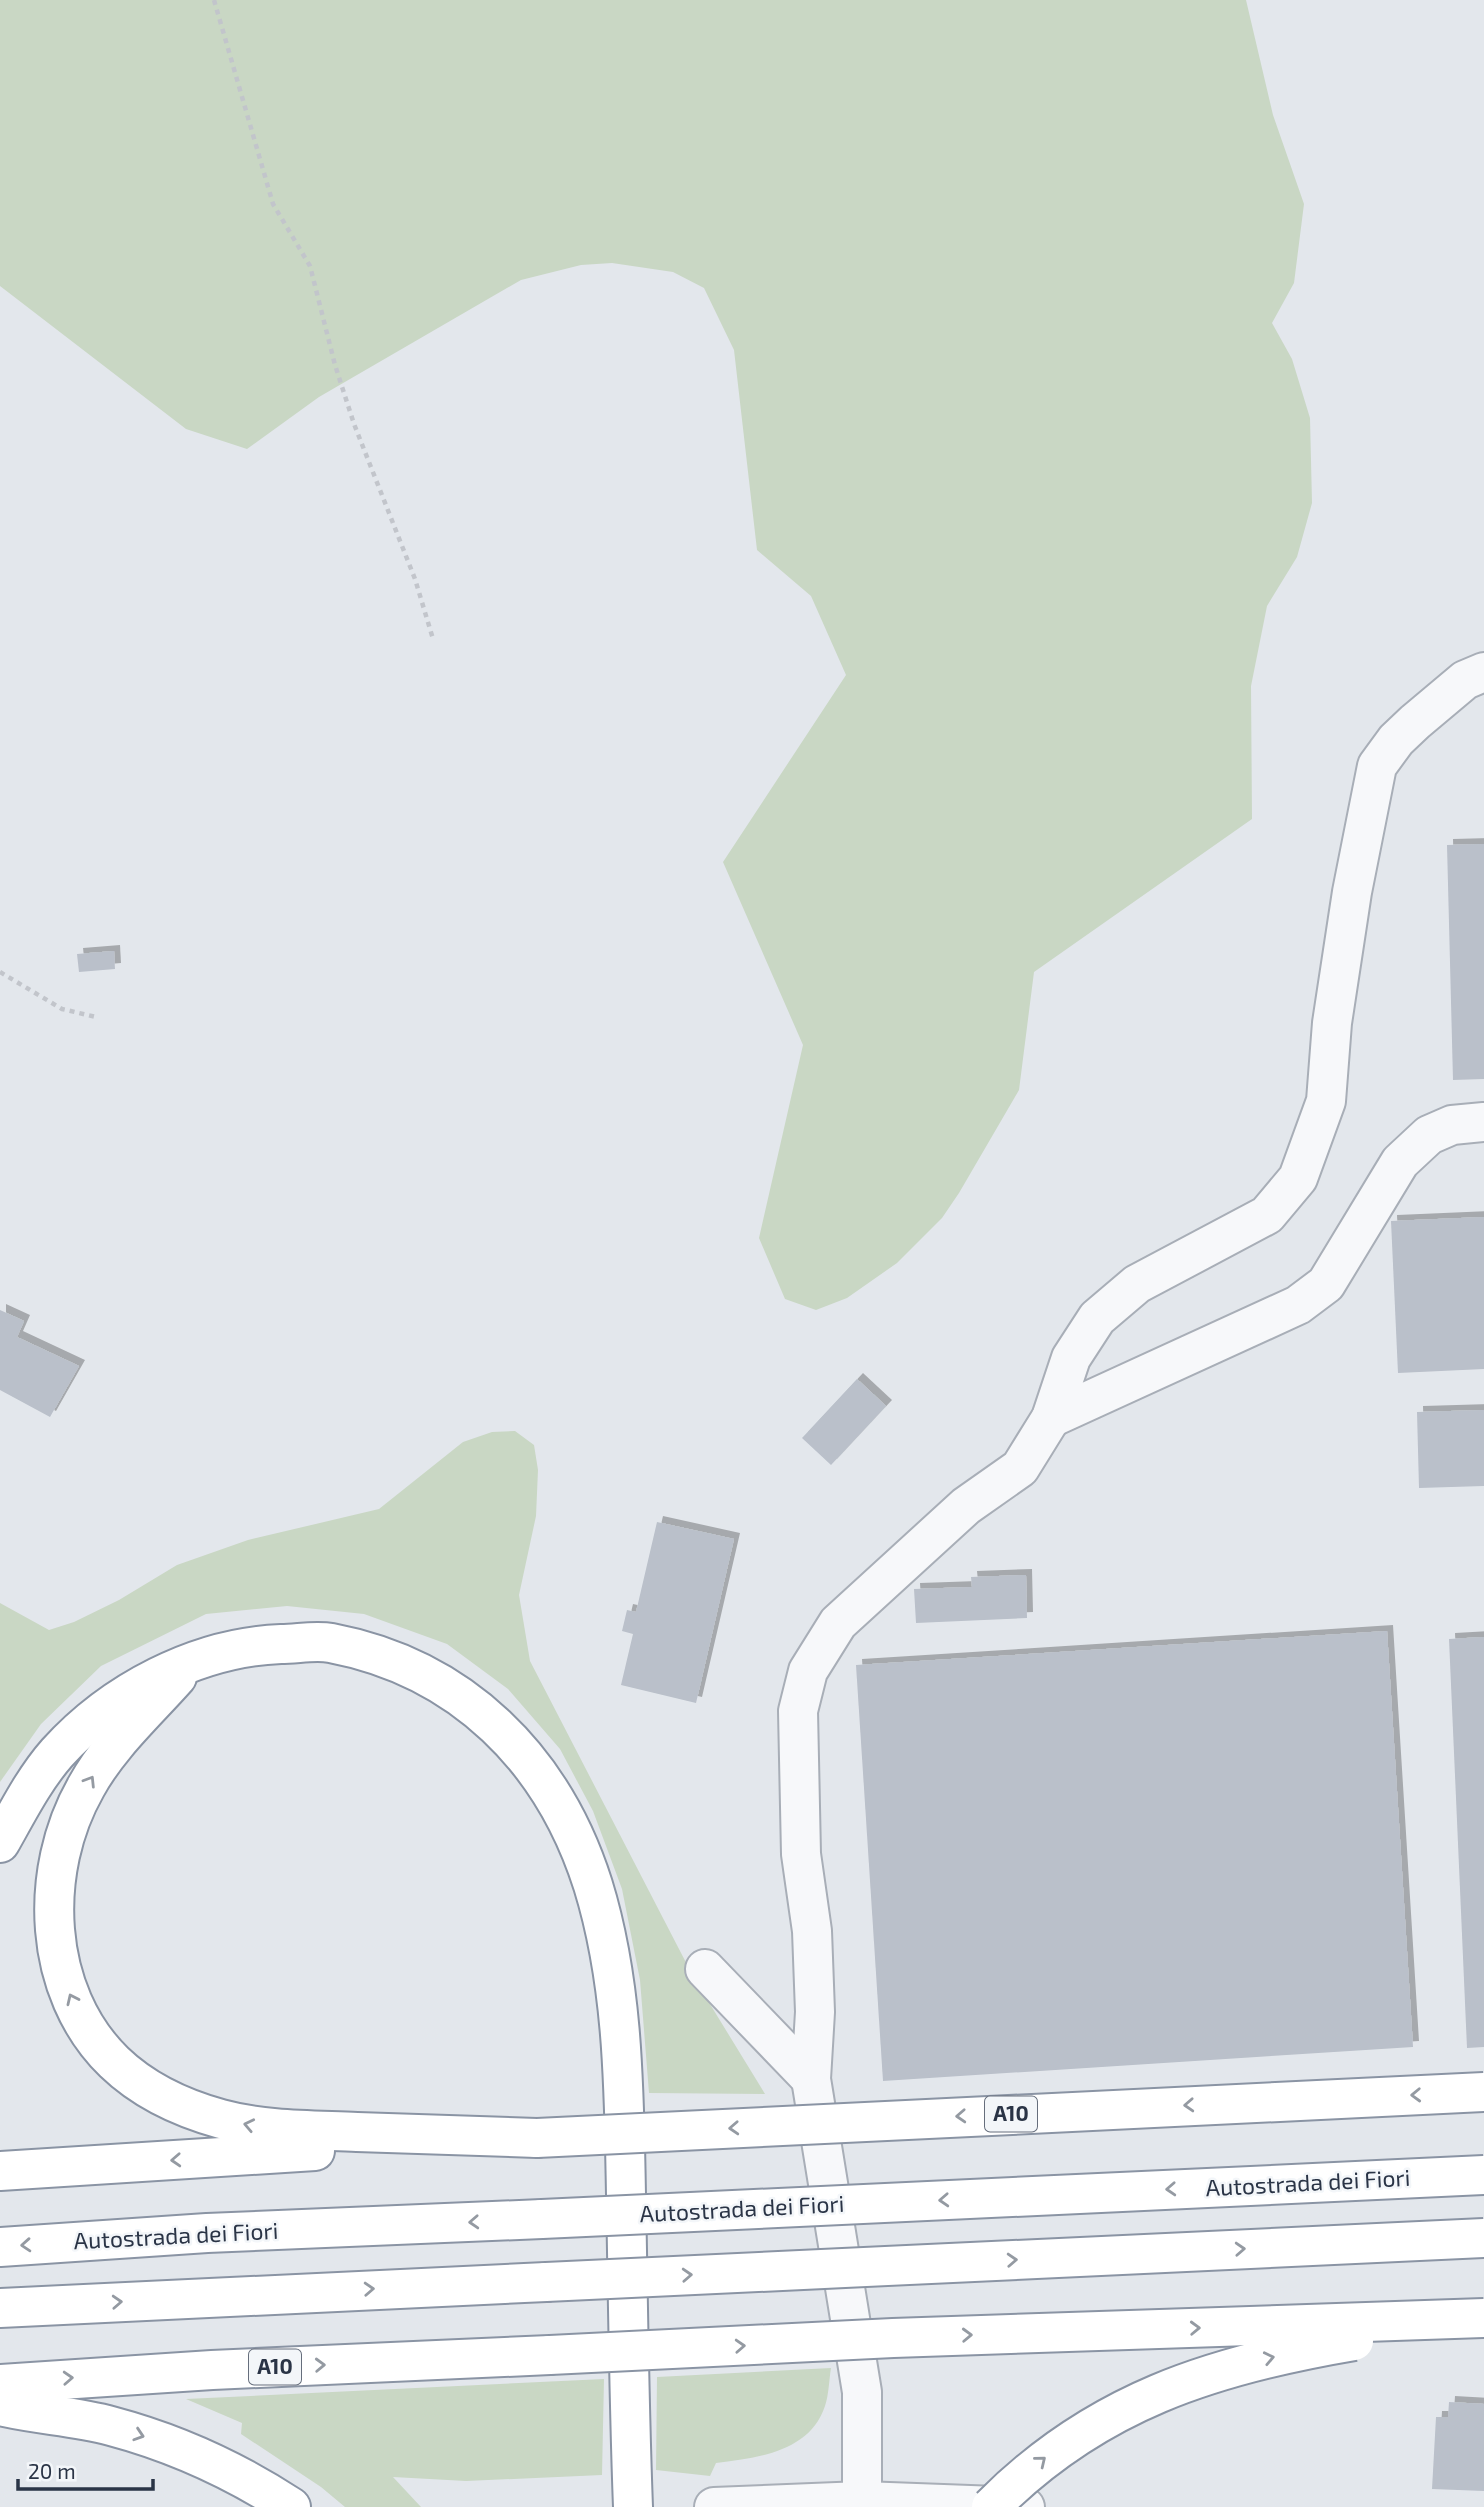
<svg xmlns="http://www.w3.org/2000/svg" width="1484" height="2507" font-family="'Exo 2',sans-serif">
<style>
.green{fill:#c9d7c4}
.building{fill:#bac0ca;filter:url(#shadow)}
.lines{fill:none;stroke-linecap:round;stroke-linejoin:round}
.minor-casing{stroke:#a8aeb7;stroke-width:42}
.highway-casing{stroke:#8a94a4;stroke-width:42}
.path{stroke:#c2c5cb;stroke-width:4.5;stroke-dasharray:5 5;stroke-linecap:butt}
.minor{stroke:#f7f8fa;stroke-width:38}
.highway{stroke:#fff;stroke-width:38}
.highway-bridge-casing{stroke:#8a94a4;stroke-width:42;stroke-linecap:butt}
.highway-bridge{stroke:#fff;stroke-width:38}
.oneway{stroke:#949aa2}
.labels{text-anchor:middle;stroke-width:5;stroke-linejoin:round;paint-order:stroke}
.shield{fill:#f3f6f9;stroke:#666e7c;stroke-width:2}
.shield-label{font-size:21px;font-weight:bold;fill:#2a3446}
.street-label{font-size:23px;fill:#2a3446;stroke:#f3f6f9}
</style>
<defs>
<filter id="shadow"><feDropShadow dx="6" dy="-6" stdDeviation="0" flood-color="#0004"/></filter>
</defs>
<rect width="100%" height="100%" fill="#e3e7ec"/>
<g class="green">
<polygon points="0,0 1246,0 1273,115 1304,204 1294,283 1272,323 1292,359 1310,418 1312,503 1297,557 1267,606 1251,686 1252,819 1034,972 1019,1090 959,1193 942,1218 897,1263 847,1298 816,1310 785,1299 759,1238 803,1045 723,862 846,675 811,596 757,550 734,350 704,288 673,272 612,263 581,265 521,280 319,397 247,449 186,429 0,286"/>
<polygon points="515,1431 534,1445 538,1470 536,1516 519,1595 530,1661 694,1978 765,2094 649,2093 640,1980 622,1889 593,1811 560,1749 508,1689 447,1644 364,1614 287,1606 206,1614 101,1666 41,1724 0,1782 0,1603 49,1630 74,1622 119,1600 177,1565 248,1540 379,1509 463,1442 492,1432"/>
<path d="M831,2368C829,2380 829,2394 825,2406C810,2452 757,2458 716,2463L710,2476L656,2470L657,2377Z"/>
<polygon points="604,2379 602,2475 466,2481 393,2477 421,2507 345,2507 321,2487 241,2434 242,2423 186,2399"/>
</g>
<g class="building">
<polygon points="1484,844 1484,1079 1453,1080 1447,845"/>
<polygon points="114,951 115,969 79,972 77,954"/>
<polygon points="1484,1217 1484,1369 1398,1373 1391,1221"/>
<polygon points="0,1310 24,1321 17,1337 79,1366 50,1417 0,1390"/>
<polygon points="857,1379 886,1406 831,1465 802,1438"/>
<polygon points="1484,1410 1484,1486 1419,1488 1417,1412"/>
<polygon points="657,1522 734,1539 696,1703 621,1685 633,1634 622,1631 627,1610 636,1612"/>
<polygon points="1026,1575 1027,1618 916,1623 914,1589 972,1587 971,1577"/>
<polygon points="1387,1631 1413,2047 883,2081 856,1665"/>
<polygon points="1484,1637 1484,2047 1467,2048 1449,1639"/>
<polygon points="1449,2402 1484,2404 1484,2491 1432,2489 1436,2417 1448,2417"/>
</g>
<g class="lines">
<g class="minor-casing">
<g id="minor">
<polyline points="1051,1418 1298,1305 1326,1284 1400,1162 1429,1135 1452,1125 1484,1122"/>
<polyline points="705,1969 811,2079"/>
<polyline points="862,2501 862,2392 811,2079 815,2012 812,1931 801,1854 798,1711 808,1671 838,1623 966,1506 1020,1468 1051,1418 1071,1358 1097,1318 1137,1284 1267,1215 1298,1178 1326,1101 1332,1023 1352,892 1377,766 1396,740 1415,722 1465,680 1484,672"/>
<polyline points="714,2507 862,2501 1025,2507"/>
</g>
</g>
<g class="highway-casing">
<g id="highway">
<path d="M177,1677C146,1712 109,1745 86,1787C38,1871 42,1992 114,2062C144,2091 181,2108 221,2119C265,2131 311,2130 357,2132C417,2134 477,2136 537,2138"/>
<path d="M0,1843C17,1813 34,1779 57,1753C112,1692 197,1647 281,1644C297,1644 315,1640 331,1643C462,1668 553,1759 593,1885C624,1985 624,2092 626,2195C628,2299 629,2403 633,2507"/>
<polyline points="0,2171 315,2151"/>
<polyline points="0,2247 207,2233 542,2219"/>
<polyline points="0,2308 546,2282"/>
<polyline points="0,2384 212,2370 550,2355"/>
<path d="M0,2406C37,2415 75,2416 111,2426C175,2443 236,2471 291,2507"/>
</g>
</g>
<g class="path">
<polyline points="214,0 273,204 310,266 335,365 354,424 415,579 433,639"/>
<polyline points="0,972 62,1009 96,1017"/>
</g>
<use href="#minor" class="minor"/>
<use href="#highway" class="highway"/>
<g class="highway-bridge-casing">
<g id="highway-bridge">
<polyline points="537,2138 1484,2092"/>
<polyline points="542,2219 1484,2175"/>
<polyline points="546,2282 1484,2238"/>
<polyline points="550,2355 893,2338 1484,2318"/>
<path d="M991,2507C1095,2402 1212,2365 1354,2341"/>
</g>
</g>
<use href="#highway-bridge" class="highway-bridge"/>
</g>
<defs><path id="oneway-chevron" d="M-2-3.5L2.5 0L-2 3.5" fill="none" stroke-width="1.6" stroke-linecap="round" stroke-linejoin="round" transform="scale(1.75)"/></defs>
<g class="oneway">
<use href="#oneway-chevron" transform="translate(90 1781) rotate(-58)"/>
<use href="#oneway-chevron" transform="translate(72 1999) rotate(-115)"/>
<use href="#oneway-chevron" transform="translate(1416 2095) rotate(178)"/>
<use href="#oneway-chevron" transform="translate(1189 2105) rotate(177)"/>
<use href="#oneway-chevron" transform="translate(961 2116) rotate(177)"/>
<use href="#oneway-chevron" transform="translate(249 2125) rotate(-168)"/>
<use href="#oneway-chevron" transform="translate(734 2128) rotate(177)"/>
<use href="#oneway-chevron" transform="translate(176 2160) rotate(177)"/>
<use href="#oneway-chevron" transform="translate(1171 2189) rotate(177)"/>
<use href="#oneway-chevron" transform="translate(944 2200) rotate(177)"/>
<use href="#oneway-chevron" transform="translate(474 2222) rotate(177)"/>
<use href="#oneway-chevron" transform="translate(26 2245) rotate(176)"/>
<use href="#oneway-chevron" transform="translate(1240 2249) rotate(-3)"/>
<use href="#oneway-chevron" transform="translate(1012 2260) rotate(-3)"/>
<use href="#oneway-chevron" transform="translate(687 2275) rotate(-3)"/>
<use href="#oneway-chevron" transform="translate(369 2289) rotate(-3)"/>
<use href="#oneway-chevron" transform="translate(117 2302) rotate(-3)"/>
<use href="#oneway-chevron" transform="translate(1195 2328) rotate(-2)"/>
<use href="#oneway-chevron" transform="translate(967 2335) rotate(-2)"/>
<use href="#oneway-chevron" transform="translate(740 2346) rotate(-3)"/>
<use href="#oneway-chevron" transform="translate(1269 2358) rotate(-12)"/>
<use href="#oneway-chevron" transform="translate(320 2365) rotate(-2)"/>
<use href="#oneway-chevron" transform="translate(68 2378) rotate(-3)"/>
<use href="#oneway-chevron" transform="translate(139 2435) rotate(18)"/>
<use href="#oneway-chevron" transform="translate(1041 2461) rotate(-39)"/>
</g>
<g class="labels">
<g class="shield">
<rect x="985" y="2096.5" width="52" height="35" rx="5"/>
<rect x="249" y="2349.5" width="52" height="35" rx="5"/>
</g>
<g class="shield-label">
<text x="1011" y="2121">A10</text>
<text x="275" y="2374">A10</text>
</g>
<g class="street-label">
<text transform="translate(1308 2183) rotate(-3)" y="8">Autostrada dei Fiori</text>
<text transform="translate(742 2209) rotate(-3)" y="8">Autostrada dei Fiori</text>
<text transform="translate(176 2236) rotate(-3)" y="8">Autostrada dei Fiori</text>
</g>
</g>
<path d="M18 2479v10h135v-10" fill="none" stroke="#2a3446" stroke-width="3.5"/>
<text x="28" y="2479" font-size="21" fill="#2a3446" stroke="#f3f6f9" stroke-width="5" paint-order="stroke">20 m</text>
</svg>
